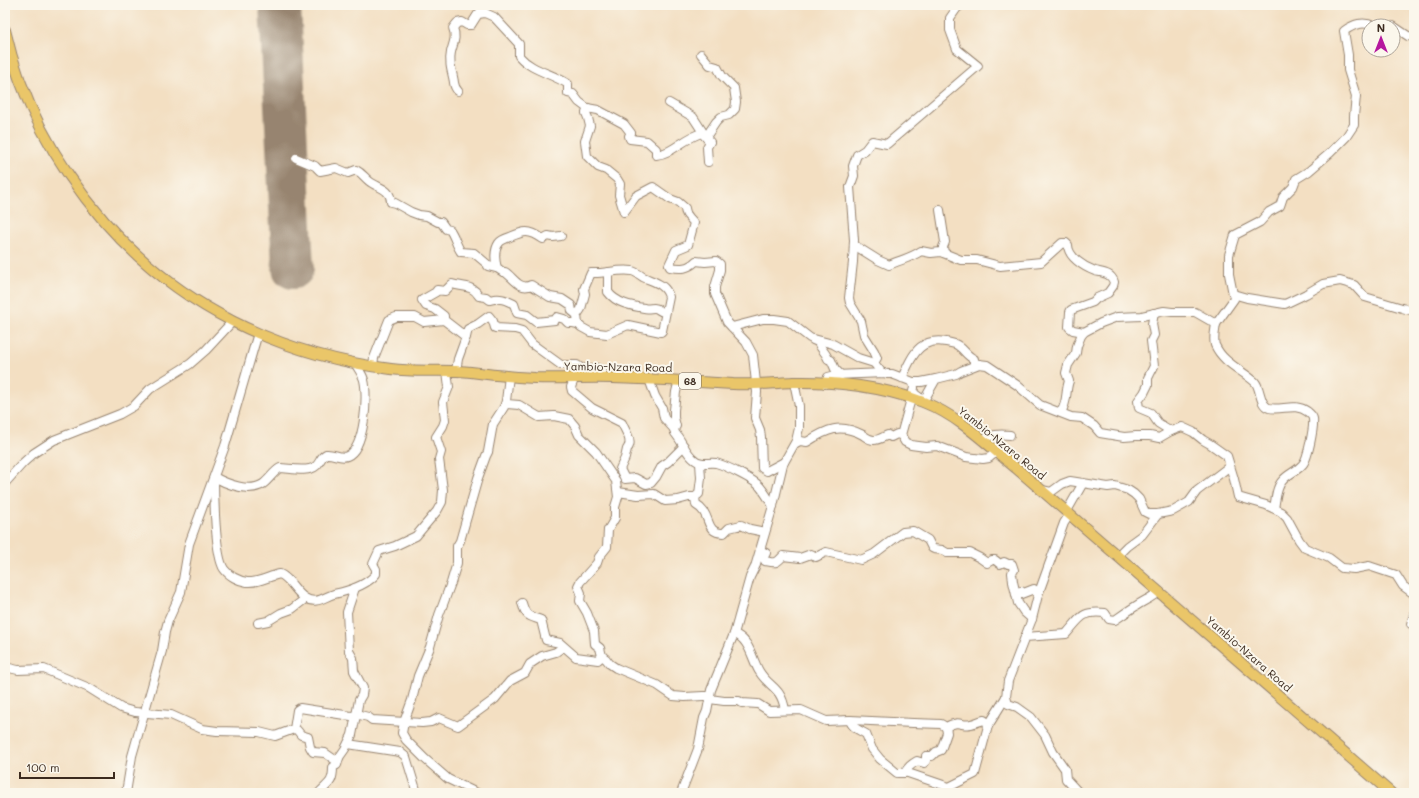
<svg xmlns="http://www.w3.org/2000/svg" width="1419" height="798" font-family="Mali,sans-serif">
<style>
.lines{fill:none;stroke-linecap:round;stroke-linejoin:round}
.runway{stroke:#978470;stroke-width:42}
.minor-casing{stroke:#978470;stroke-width:10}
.major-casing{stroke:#978470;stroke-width:12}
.minor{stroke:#fff;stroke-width:8}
.major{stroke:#eac669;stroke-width:10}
.labels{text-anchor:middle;stroke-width:4;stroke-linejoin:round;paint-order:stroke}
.shield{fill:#fbf7ec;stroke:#75685c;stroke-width:1}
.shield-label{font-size:10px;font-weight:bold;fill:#3b2a1e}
.street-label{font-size:11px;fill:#3b2a1e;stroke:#fbf7ec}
</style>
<rect width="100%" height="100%" fill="#fbf7ec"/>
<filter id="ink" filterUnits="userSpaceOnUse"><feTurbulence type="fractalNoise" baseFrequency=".025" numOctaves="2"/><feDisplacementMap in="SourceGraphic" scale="8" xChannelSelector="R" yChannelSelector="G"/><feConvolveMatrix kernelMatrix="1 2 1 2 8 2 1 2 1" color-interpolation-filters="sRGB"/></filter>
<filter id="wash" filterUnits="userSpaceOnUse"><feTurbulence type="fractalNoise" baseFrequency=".012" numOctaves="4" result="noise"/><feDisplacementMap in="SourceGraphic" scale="16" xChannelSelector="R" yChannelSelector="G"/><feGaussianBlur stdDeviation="0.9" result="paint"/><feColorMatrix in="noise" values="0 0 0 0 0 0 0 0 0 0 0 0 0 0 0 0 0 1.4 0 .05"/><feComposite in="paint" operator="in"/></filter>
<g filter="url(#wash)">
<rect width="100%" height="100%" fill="#f3dfc2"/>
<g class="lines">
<polyline class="runway" points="280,5 293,268"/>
</g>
</g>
<g filter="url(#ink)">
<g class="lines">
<g class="minor-casing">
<g id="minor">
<path d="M478,5L485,13L494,17L519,44V56C532,71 551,73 568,84V93L573,94L579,102L587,108L598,110L624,124L631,133L629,136L630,139L647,141L656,149V155C674,153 685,137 702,133L710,142L707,147L708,162"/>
<polyline points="1393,26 1408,36 1414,37"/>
<path d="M458,91C453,86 455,85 453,77C451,69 449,61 451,52C453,44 457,37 453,28L457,23L462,22L467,25H471L478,14L485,13"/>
<polyline points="669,103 693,117 706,137 716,122 721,117 729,115 735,109 736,102 734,88 722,76 717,67 710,65 701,54"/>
<path d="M588,108L586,113L588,118L590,126L585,141L587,156L598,167L606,170L617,179L620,184L619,195L624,212L636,196L653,187L670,199L678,202L685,208C685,216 690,217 694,223L688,245L676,250L669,265L670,267C681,269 688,269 696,261L705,262L716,261L720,264V270L715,287V294L727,322L746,342L753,355L757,392L755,418L760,430L761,437L762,468L767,471L784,462"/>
<path d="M296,158L315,166L320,171L336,168L348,173L356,170C362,173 364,177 369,181C377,188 391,188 391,202L395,203L411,212L419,215L427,216L438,222H441L446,229L450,230C455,237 456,245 461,252L474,253L487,264L488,266L497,268L503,272H505C513,277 520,291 531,285L550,297L562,299L571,305L572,311L577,315L578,324L581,327L590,332L607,334L628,325L661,332L662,331L669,297C666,284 654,282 643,277C640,275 636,272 632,271C618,269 604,274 591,273L584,289L585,294L581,309L577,315"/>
<polyline points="940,210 945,242 943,247 944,253"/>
<path d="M854,245L878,260L889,265C900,260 911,258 921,251L931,253L941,252L961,260H977L1000,266L1041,262L1062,243H1066L1068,245C1068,257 1084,267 1095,271C1103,273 1111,273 1114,282L1113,286L1108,293L1097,298L1093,302L1071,310L1070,312L1069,327L1073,330L1084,332"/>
<path d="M497,268C495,261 494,250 499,243C501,240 507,238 510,237C524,231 529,229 543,239L548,236L553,237L561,236"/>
<path d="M608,272V292C616,303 631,306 644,308C647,309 651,308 654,308C659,308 660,313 665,312"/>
<polyline points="1233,294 1247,298 1285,304 1306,294 1323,284 1340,281 1354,285 1365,297 1402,308 1414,311"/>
<polyline points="1154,313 1152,324 1154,335 1151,341 1154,366 1148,378 1148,385 1144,393 1138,401 1139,408 1151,413 1158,423 1171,431 1182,427 1193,432 1203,440 1210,444 1227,456 1234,479 1238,497 1266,505 1281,512 1287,518 1299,540 1305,548 1329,558 1342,568 1354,569 1369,566 1396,575 1403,586 1414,594"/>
<path d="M444,320V316L435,309L426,306L422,300L436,292L437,290L445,291L452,284C462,287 473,285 479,296L486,297L490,300C500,297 506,300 514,304L517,313L527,315L536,322L555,320L557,317L564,319L568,323H573L578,324"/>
<path d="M1216,324L1234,299L1229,274V255L1235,235L1260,222L1269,212L1280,206L1283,197L1293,187L1296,179L1309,171L1330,153L1346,137L1354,125V116L1356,96L1348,70V55L1344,31C1354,24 1363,21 1374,26"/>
<polyline points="732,327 763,319 774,319 788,321 810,338 833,344 858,358 874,363 882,373"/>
<polyline points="466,337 468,329 478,324 489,316 493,321 495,328 515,329 522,331 532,344 561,365 577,365 581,368 592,369 597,368 602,371 601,378"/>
<path d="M813,340L818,342C820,349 826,352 828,359L831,360L835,369L841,375"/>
<path d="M355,363C358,369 362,373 364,380C368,396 365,449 347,456C341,459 333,453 326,454C320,457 320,463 316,466C308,473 289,468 280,468C273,472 270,479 263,484C249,493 227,484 214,477C214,495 215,556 224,569C229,576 239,581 247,582C259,583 269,576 280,574C291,579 295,592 305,598C316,605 324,597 334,594C348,591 366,586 376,574V569L373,564L379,551L395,546L416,536L437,511L442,502L443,490L439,459L441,452L436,437L443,426L445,420L443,402L449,387L447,371"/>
<polyline points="874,363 877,358 874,351 864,335 861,321 850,303 849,298 853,262 854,240 850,187 854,176 853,166 857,155 865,150 872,141 887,144 978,66 957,49 950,30 950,18 957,8 961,5"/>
<polyline points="373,366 374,358 389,320 396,317 415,317 424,322 444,320 466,337 458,359 456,371"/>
<path d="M575,377L571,387L572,391L592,408L622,423C625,431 634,442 627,449L625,458L620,469L625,479L635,478L646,484L651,483L656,477L662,466L668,462L684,446"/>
<path d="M902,378C914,351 922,334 955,344C963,347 966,356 974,359V363L979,364"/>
<polyline points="649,379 655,396 662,408 664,418 674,429"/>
<path d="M679,380L676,392L674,410V418L676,426L674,429L675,433C682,441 686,454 695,460C701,465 708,462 716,463C724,465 756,480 761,488C766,494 769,500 773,506"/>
<polyline points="913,382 914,388 913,391 915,394 923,400"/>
<polyline points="825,384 828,377 836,375 884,373 887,374 892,374 913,382 921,382 936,379"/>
<path d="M506,401L507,404L519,405L539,417L554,416L569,419L575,426L579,435L596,452L616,481L618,497L615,507V518L608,530L607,547L599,557L597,563L580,582L578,586L581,593L580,601L587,613L594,631L595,644L600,648L602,656L606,659L610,664L616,668L657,685L673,696L685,697L703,696H706L710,699L724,701H739L742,703L758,704L769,711L801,710L826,721L850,720L913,723L941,724L946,727C960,719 962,727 971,724C976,723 979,721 984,720L987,722L988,726"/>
<polyline points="923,402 936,379 956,374 961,371 979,364 987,365 1017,385 1040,405 1071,417 1082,418 1094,426 1100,433 1124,437 1136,436 1150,436 1159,438 1171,431"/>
<path d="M1061,412C1068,402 1065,392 1069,381L1066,373L1068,365L1076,353L1077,346L1081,336L1084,332L1101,323L1117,317L1142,316L1164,311L1172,312H1195L1216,324C1215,331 1213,339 1215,345C1223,363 1242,370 1255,382C1261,388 1259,405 1269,408C1282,411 1295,402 1308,412C1310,414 1313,416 1313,419C1314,427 1308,460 1302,465C1297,471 1288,474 1283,480C1276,487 1276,499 1274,508"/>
<polyline points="901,435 911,399"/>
<path d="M982,440C991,434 1000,434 1010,435"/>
<path d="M796,443L800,441L807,442C827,429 840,423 863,435C866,437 869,440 874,440C879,440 883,437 888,435L891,437L897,434L901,435L905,442L911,445L926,447L937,446L966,457L983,459L989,458L996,452"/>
<path d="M700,463L701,478L699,494L695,497L696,505C713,514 703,533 724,533L729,528L741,525L750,529L765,532"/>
<polyline points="5,483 23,463 34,453 54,440 120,414 134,406 150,389 190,364 206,350 232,322"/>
<polyline points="1042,490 1051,492 1062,484 1070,481 1108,487 1115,486 1128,490 1134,494 1139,499 1145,512 1149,514 1158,514 1173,511 1189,502 1197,491 1230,466"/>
<polyline points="618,492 638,495 654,494 665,501 678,500 689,497 695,497"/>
<polyline points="1067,511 1083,483"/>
<path d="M760,550L766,553L764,557L765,561C775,563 776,564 783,556L800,558L811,554L816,557L826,552L861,560L874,554L903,532L913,531L928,540L932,548L934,549L942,550L947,553H970L980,558L987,563L992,560H995L1000,564L1004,562L1008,564H1012L1014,570L1012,573L1013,582L1018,603L1024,612L1032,619"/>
<polyline points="1117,556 1127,546 1142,535 1158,514"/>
<polyline points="1017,592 1021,591 1021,594 1034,589 1038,595"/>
<path d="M522,603C526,617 529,616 541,620L546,640L560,643L576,657L598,660L602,656"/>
<polyline points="258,623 268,621 281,613 292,609 305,599"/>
<polyline points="1411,624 1414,614"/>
<path d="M734,634C749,638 752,659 759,671C769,688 781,686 785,710"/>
<path d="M1025,637L1066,634C1080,619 1081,610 1105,613L1109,619L1115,620C1125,613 1135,606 1146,600C1151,598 1154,594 1160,592"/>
<polyline points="5,667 18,670 44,669 89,688 121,708 135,712 171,715 202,729 217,731 259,732 275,736 294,729 297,730 301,735 308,737 310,747 313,752 325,753 335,760 338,759 345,749 352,735 359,700 362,695 363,688 354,671 353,658 349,651 347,612 355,588"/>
<polyline points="1006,697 1008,704 1017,707 1031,717 1045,735 1053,752 1065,769 1066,779 1079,793"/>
<path d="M850,720C852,728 859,730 866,734L872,749L880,759L897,773H905C907,767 912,764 917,761L924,763L926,761V756H932L936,752L941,750L947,733L946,727"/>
<polyline points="294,729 297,710 300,708 351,716 360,715 368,717 372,720 422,723 431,722 439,718 458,726 495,699 510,681 525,673 530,664 542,656 556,652 563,647"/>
<polyline points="348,744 400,752 406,757 417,793"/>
<polyline points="905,772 949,787 975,774 988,726 1006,697 1008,681 1032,619 1038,595 1064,523 1070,514"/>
<polyline points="126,793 132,756 162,651 165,632 168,621 181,592 189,544 225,446 258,333"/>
<path d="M319,793C328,783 333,784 333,767L337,765L339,758"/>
<polyline points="477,793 448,779 425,759 406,740 402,733 404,722 412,700 418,676 430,647 439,615 451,583 457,563 457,546 460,541 478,478 486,456 488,452 493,424 504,407 506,401 509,376"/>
<polyline points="681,793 698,749 704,718 707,711 711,690 734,634 750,577 755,567 773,506 783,464 796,441 799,428 799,406 794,382"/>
</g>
</g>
<g class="major-casing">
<path id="major" d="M5,30C21,101 57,166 104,221C178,306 279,355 391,369C413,372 435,370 457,371C467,371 477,373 487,374C503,376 519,377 535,378C561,379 587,377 613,378C653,379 693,381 733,384C754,385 773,383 793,382C836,381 884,387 923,402C959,416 988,445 1016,468L1391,793"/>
</g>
<use href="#minor" class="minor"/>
<use href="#major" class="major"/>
</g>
</g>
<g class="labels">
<rect class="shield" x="679" y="373" width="22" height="16" rx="3"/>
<g class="shield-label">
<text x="690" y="385">68</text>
</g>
<g class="street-label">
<text transform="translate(618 367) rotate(1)" y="4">Yambio-Nzara Road</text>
<text transform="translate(1002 443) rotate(39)" y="4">Yambio-Nzara Road</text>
<text transform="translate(1249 654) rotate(41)" y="4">Yambio-Nzara Road</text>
</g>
</g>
<rect width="1419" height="798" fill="none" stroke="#fbf7ec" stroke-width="20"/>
<g transform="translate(1381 38)"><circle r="19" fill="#fbf7ec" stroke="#aea59a"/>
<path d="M0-3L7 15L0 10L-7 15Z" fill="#b5179e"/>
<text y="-6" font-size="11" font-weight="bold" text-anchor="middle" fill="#3b2a1e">N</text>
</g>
<path d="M20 772v6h94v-6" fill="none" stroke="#3b2a1e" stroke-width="2"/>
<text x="26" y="772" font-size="12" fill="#3b2a1e" stroke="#fbf7ec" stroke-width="3" paint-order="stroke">100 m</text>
</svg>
